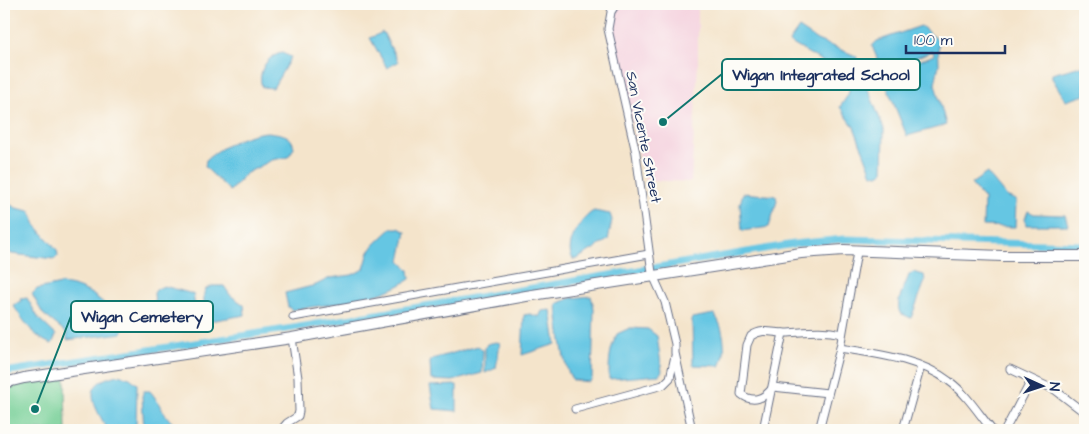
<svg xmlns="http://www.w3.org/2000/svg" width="1089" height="434" font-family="'Architects Daughter',sans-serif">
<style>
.built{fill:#f4cfdd}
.green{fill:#75cf96;stroke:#487f7a}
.water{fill:#65c6e3;stroke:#407aa0}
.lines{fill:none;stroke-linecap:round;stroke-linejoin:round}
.canal{stroke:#65c6e3;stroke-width:7}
.street-casing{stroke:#676e84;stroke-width:9}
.secondary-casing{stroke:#676e84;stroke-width:12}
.street{stroke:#fff;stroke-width:7}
.secondary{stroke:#fff;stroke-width:10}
.labels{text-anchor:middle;stroke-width:4;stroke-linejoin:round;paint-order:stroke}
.street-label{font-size:15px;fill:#1b2f5e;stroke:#fdfcf7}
.leader{fill:none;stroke:#0f766e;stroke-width:2}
.callout-dot{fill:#0f766e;stroke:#fdfcf7;stroke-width:2}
.callout{fill:#fdfcf7;stroke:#0f766e;stroke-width:2}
.callout-label{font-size:16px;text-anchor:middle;font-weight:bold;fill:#1b2f5e}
</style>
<rect width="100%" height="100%" fill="#fdfcf7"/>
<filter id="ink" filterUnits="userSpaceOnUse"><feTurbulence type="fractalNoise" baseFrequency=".02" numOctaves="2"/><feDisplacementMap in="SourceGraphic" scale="10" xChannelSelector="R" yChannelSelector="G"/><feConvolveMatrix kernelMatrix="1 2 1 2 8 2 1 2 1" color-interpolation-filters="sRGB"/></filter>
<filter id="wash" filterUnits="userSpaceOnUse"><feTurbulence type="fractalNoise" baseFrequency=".0096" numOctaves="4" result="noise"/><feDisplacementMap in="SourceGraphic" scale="20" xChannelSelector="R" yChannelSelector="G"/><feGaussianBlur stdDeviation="1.12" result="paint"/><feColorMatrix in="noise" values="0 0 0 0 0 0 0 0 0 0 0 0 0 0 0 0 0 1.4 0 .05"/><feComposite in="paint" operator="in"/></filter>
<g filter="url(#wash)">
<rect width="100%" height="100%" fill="#f4e4cb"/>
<polygon class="built" points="620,4 698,6 698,64 691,182 645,180 611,31 613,14"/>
<polygon class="green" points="65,378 66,430 4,430 4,388 26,381"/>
<g class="water">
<polygon points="921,26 938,40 939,64 935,84 946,125 907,136 882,75 934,55 933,51 882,70 872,46 877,41"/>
<polygon points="799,28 817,40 856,56 861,72 839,71 789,42"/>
<polygon points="383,32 398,62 387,68 370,38"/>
<path d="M282,53L291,57L273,88L262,87C257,71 267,56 282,53Z"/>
<polygon points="1085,65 1085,95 1066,101 1052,78 1052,74"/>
<polygon points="863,77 884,129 883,172 878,175 872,174 854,127 840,107 848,95 852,79"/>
<path d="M268,132C279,134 292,133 294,148L288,157L272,160L245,174L230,191L205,167L206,160C222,146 247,133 268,132Z"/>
<polygon points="987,173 1006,196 1016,200 1015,227 983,226 984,199 971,184"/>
<polygon points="743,193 776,196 777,201 769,227 742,231 740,204"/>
<polygon points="4,201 16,208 30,211 37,227 57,250 58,256 54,259 12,254 4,250"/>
<path d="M594,211L610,214L612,220L608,240L577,259H573C563,246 582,216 594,211Z"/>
<polygon points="1028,211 1034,214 1065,215 1068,225 1026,225 1025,219"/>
<path d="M392,228H399L406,232L400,261L409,270L410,279C376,302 332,303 292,310L288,307L285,293L316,285L330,278L352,275L364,269L369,252L375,244Z"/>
<path d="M913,272L924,275L925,281L911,318L900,313C895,301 905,287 909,275Z"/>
<path d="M61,284C90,287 107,303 123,326L122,333L67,340V333L43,314L32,294L37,289Z"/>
<polygon points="164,286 193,294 197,319 157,330 154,293 157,289"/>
<polygon points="212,286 224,286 230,295 244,305 245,315 204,322 204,293 206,289"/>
<path d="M591,296L594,308L592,379L589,382L573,380C563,371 558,319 557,304L571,298Z"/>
<path d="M27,298L39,319L56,335L52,344C35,339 23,320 13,305L22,301L21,299Z"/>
<polygon points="551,310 556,344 522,355 524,315 530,314 539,317 542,311"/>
<path d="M714,314C724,326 728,353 720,366L693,365L692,318Z"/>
<path d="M630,328L648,329L657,336L662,371L659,375L609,379C609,362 609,350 617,334Z"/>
<polygon points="496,342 500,343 496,368 485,373 485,348 487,344"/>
<polygon points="478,346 483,350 482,373 453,381 431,380 430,362 432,359"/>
<path d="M118,375L130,378L137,384L136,424L138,430H108C94,406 79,383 118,375Z"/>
<polygon points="457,385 457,411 434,409 430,386"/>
<path d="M144,391H150C159,401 163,415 174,424L172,430H144L142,396Z"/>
</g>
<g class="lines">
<polyline class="canal" points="4,372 293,328 794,244 844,239 1085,245"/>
</g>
</g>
<g filter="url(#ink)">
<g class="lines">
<g class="street-casing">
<g id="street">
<polyline points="616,4 611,12 608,29 636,153 652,273 665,302 675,344 675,353 692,430"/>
<polyline points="293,317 649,254"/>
<path d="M840,348C876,354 918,358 949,381C966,393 979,414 992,430"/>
<polyline points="1010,369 1055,390 1085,413"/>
<path d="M773,387C765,398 753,404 741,394L747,345L751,336C763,328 772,333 786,333C805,332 822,329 842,334"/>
<polyline points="773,387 828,393"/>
<polyline points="575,409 663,385 670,378 675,356"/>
<polyline points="281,430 287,423 298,416 299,411 298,378 292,338"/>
<polyline points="763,430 783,333"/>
<polyline points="819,430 840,348 857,252"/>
<polyline points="903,430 921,366"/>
<polyline points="1005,430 1031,381"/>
</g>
</g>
<g class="secondary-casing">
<polyline id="secondary" points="4,383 24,378 292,338 526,296 801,253 844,250 1002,256 1085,256"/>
</g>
<use href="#street" class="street"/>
<use href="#secondary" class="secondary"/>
</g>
</g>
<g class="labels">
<g class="street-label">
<text transform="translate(644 137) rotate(79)" y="5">San Vicente Street</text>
</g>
</g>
<path class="leader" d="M663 122L722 74M35 409L71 316"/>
<g class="callout-dot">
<circle cx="663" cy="122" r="5"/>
<circle cx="35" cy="409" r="5"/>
</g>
<g class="callout">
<rect x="722" y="59" width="198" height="31" rx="5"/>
<rect x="71" y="301" width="142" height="31" rx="5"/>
</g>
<g class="callout-label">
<text x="821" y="80">Wigan Integrated School</text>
<text x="142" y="322">Wigan Cemetery</text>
</g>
<rect width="1089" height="434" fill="none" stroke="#fdfcf7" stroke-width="20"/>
<g transform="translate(1042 386) rotate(93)" stroke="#fdfcf7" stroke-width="4" paint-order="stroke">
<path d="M0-4L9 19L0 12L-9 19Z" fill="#1b2f5e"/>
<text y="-8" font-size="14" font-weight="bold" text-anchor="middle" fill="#1b2f5e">N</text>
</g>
<path d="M906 45v8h99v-8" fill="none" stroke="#1b2f5e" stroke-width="2.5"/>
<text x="914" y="45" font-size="15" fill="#1b2f5e" stroke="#fdfcf7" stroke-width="4" paint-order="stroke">100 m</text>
</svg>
